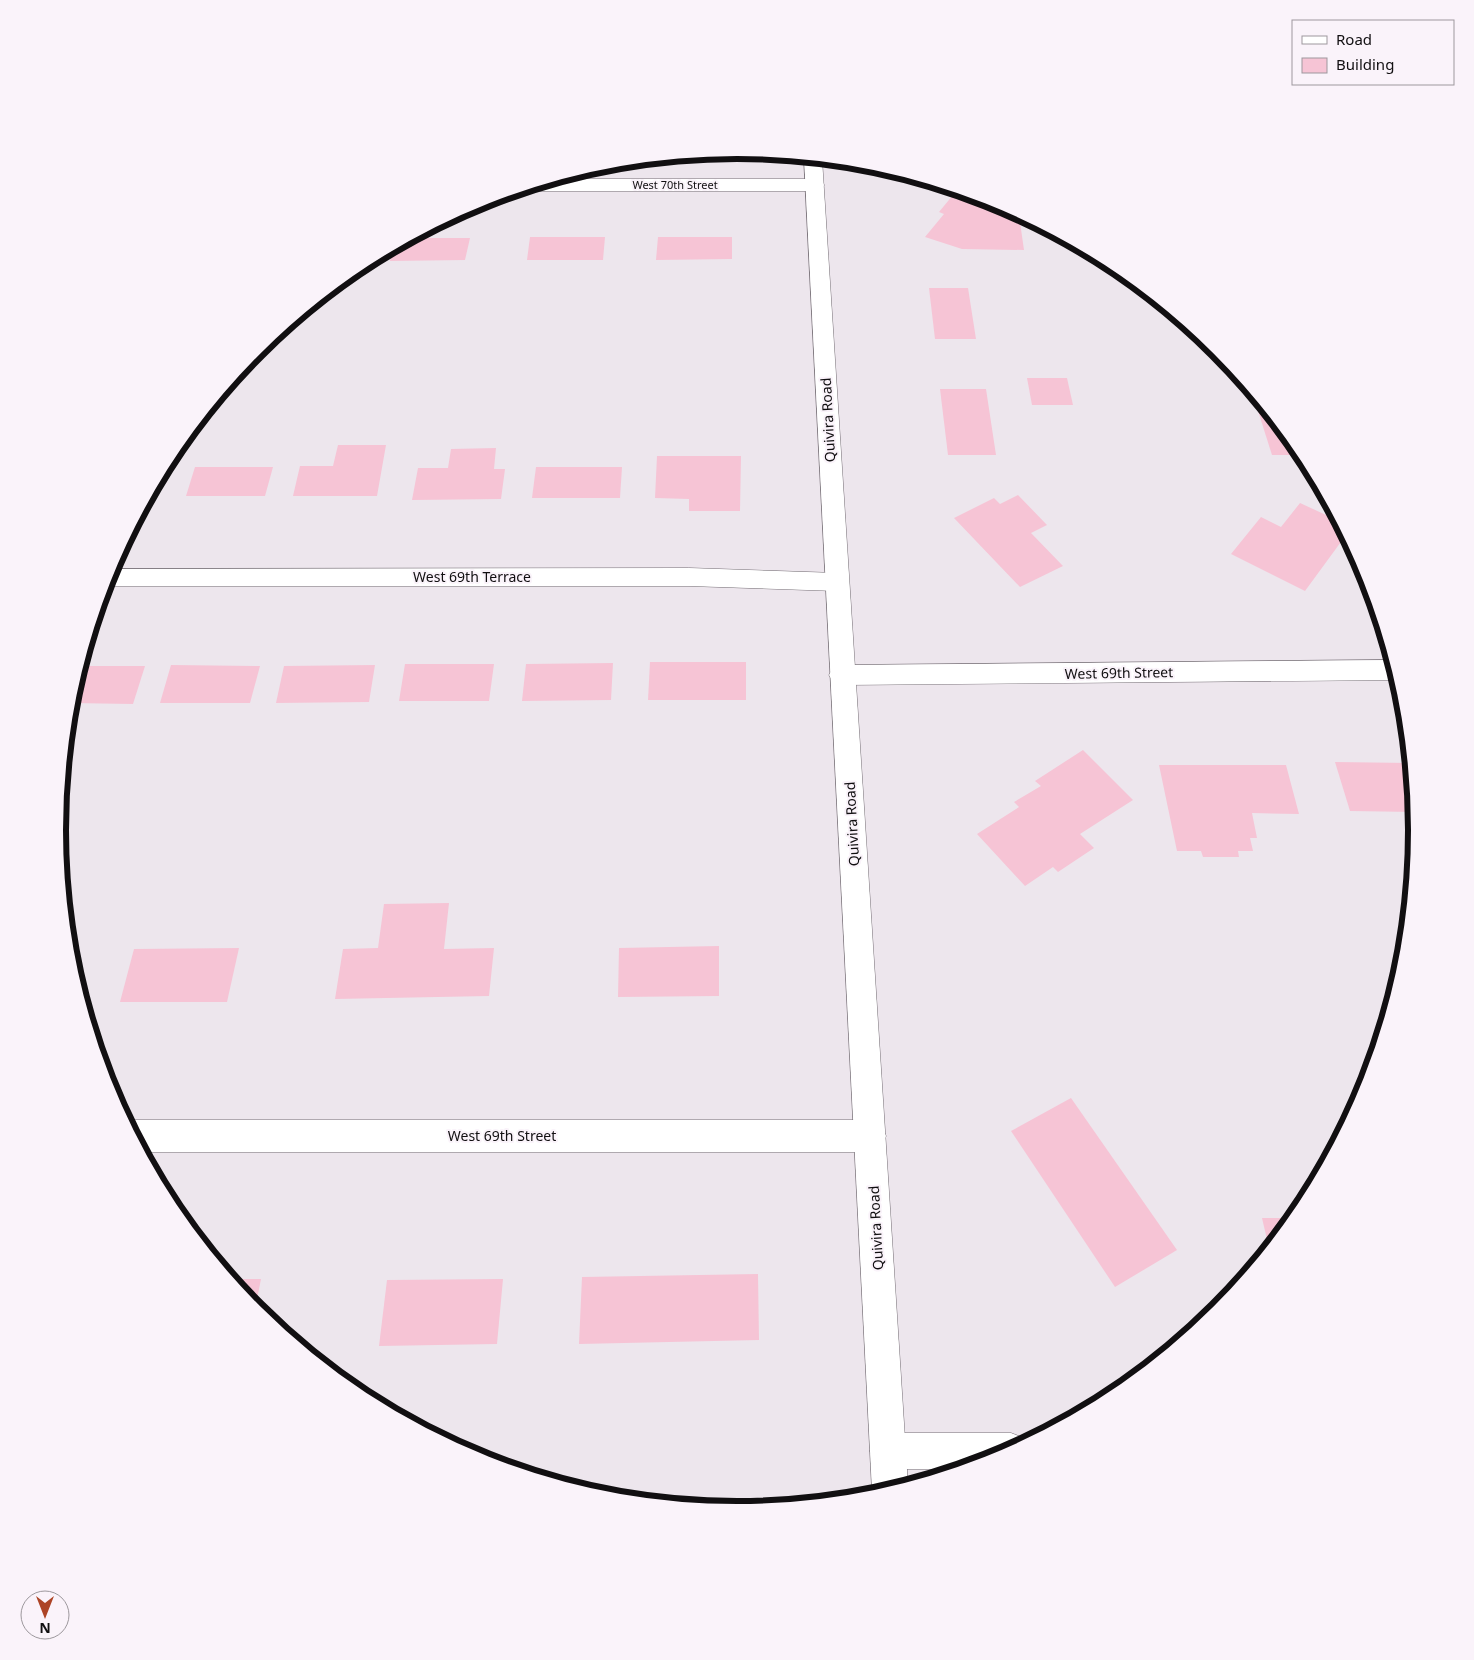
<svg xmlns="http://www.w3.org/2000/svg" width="1474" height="1660" font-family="'Noto Sans',sans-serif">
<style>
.building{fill:#f6c4d5}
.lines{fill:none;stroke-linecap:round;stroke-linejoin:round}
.street-casing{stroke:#736c73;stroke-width:1}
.primary-casing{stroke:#736c73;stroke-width:1}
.street{fill:#fff;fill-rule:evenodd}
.primary{fill:#fff;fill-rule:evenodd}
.labels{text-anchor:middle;stroke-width:4;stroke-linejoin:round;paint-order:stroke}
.far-street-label{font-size:11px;fill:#110f11;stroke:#faf3fa}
.street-label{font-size:14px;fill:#110f11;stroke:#faf3fa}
.rim{fill:none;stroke:#110f11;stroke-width:6}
</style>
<rect width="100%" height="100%" fill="#ede6ed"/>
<g class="building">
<polygon points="953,195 998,209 994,214 1019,215 1024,250 962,249 925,237 944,214 939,212"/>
<polygon points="530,237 605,237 603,260 527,260"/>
<polygon points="658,237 732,237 732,259 656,260"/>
<polygon points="410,238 470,238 465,260 390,261 393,247"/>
<polygon points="929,288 968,288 976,339 935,339"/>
<polygon points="1027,378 1067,378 1073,405 1032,405"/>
<polygon points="940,389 986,389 996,455 948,455"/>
<polygon points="1252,392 1302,453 1303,455 1272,455"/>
<polygon points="338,445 386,445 377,496 293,496 300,466 333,466"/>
<polygon points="496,448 494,469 505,469 501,499 412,500 418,468 448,468 451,449"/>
<polygon points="657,456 741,456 740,511 689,511 689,499 655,498"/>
<polygon points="195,467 273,467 265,496 186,496"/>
<polygon points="536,467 622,467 620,498 532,498"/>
<polygon points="158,479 152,501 146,501"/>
<polygon points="1018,495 1047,525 1031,533 1063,566 1020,587 954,518 994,498 1000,504"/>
<polygon points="1300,503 1339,521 1346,535 1305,591 1231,554 1261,517 1281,527"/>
<polygon points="650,662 746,662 746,700 648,700"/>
<polygon points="613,663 611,700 522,701 526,664"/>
<polygon points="405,664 494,664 489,701 399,701"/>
<polygon points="171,665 260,666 250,703 160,703"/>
<polygon points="375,665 369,702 276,703 284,666"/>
<polygon points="80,666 145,666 133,704 70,703"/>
<polygon points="1083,750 1133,800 1080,834 1094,848 1058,872 1053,867 1025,886 977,834 1019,807 1014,802 1041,786 1035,781"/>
<polygon points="1335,762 1410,763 1415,812 1350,811"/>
<polygon points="1159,765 1286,765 1299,814 1252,813 1257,838 1250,838 1253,851 1238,851 1239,857 1203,857 1201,851 1177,851"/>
<polygon points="449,903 444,949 494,948 489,996 335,999 343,949 378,948 384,904"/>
<polygon points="719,946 719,996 618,997 619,948"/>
<polygon points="239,948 227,1002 120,1002 134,949"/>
<polygon points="1071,1098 1177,1250 1115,1287 1011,1131"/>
<polygon points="1262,1218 1294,1218 1269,1248"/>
<polygon points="758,1274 759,1340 579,1344 582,1277"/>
<polygon points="230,1279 261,1279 255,1309"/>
<polygon points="503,1279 497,1344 379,1346 387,1280"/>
</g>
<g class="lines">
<g class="street-casing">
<g id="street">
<polygon points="553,179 815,179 822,181 824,185 822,189 815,191 535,191 527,187"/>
<polygon points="689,568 837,573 846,576 849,582 846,588 837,591 689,586 104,586 110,569"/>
<polygon points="1392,660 1398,679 1395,680 842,685 833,682 829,675 833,668 842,665"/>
<polygon points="134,1120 870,1120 881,1125 886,1136 881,1147 870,1152 142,1152 127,1123"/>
<polygon points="888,1433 1011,1433 1024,1438 1025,1443 997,1458 961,1469 888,1469 875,1464 870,1451 875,1438"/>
</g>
</g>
<g class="primary-casing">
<polygon id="primary" points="804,157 822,159 908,1485 874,1495 872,1490"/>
</g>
<use href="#street" class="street"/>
<use href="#primary" class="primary"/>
</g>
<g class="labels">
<g class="far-street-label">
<text x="675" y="189">West 70th Street</text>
</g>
<g class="street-label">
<text transform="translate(828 420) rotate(-93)" y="5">Quivira Road</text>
<text x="472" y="582">West 69th Terrace</text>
<text transform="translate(1119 673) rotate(-1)" y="5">West 69th Street</text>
<text transform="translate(852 824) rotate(-93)" y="5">Quivira Road</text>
<text x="502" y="1141">West 69th Street</text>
<text transform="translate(876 1228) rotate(-93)" y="5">Quivira Road</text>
</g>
</g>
<path d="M0 0H1474V1660H0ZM66 830a671 671 0 1 1 1342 0a671 671 0 1 1-1342 0Z" fill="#faf3fa" fill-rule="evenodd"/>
<path class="rim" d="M66 830a671 671 0 1 1 1342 0a671 671 0 1 1-1342 0Z"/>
<rect x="1292" y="20" width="162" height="65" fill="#faf3fa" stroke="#9d989d"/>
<rect x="1302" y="36" width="25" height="8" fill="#ffffff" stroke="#9d989d"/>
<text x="1336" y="45" font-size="15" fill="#110f11">Road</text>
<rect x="1302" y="58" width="25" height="15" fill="#f6c4d5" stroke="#9d989d"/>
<text x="1336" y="70" font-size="15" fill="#110f11">Building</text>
<g transform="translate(45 1615) rotate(180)"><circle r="24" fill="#faf3fa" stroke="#9d989d"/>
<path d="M0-4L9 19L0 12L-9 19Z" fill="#ad4426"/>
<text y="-8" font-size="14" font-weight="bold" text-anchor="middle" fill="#110f11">N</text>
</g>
</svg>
